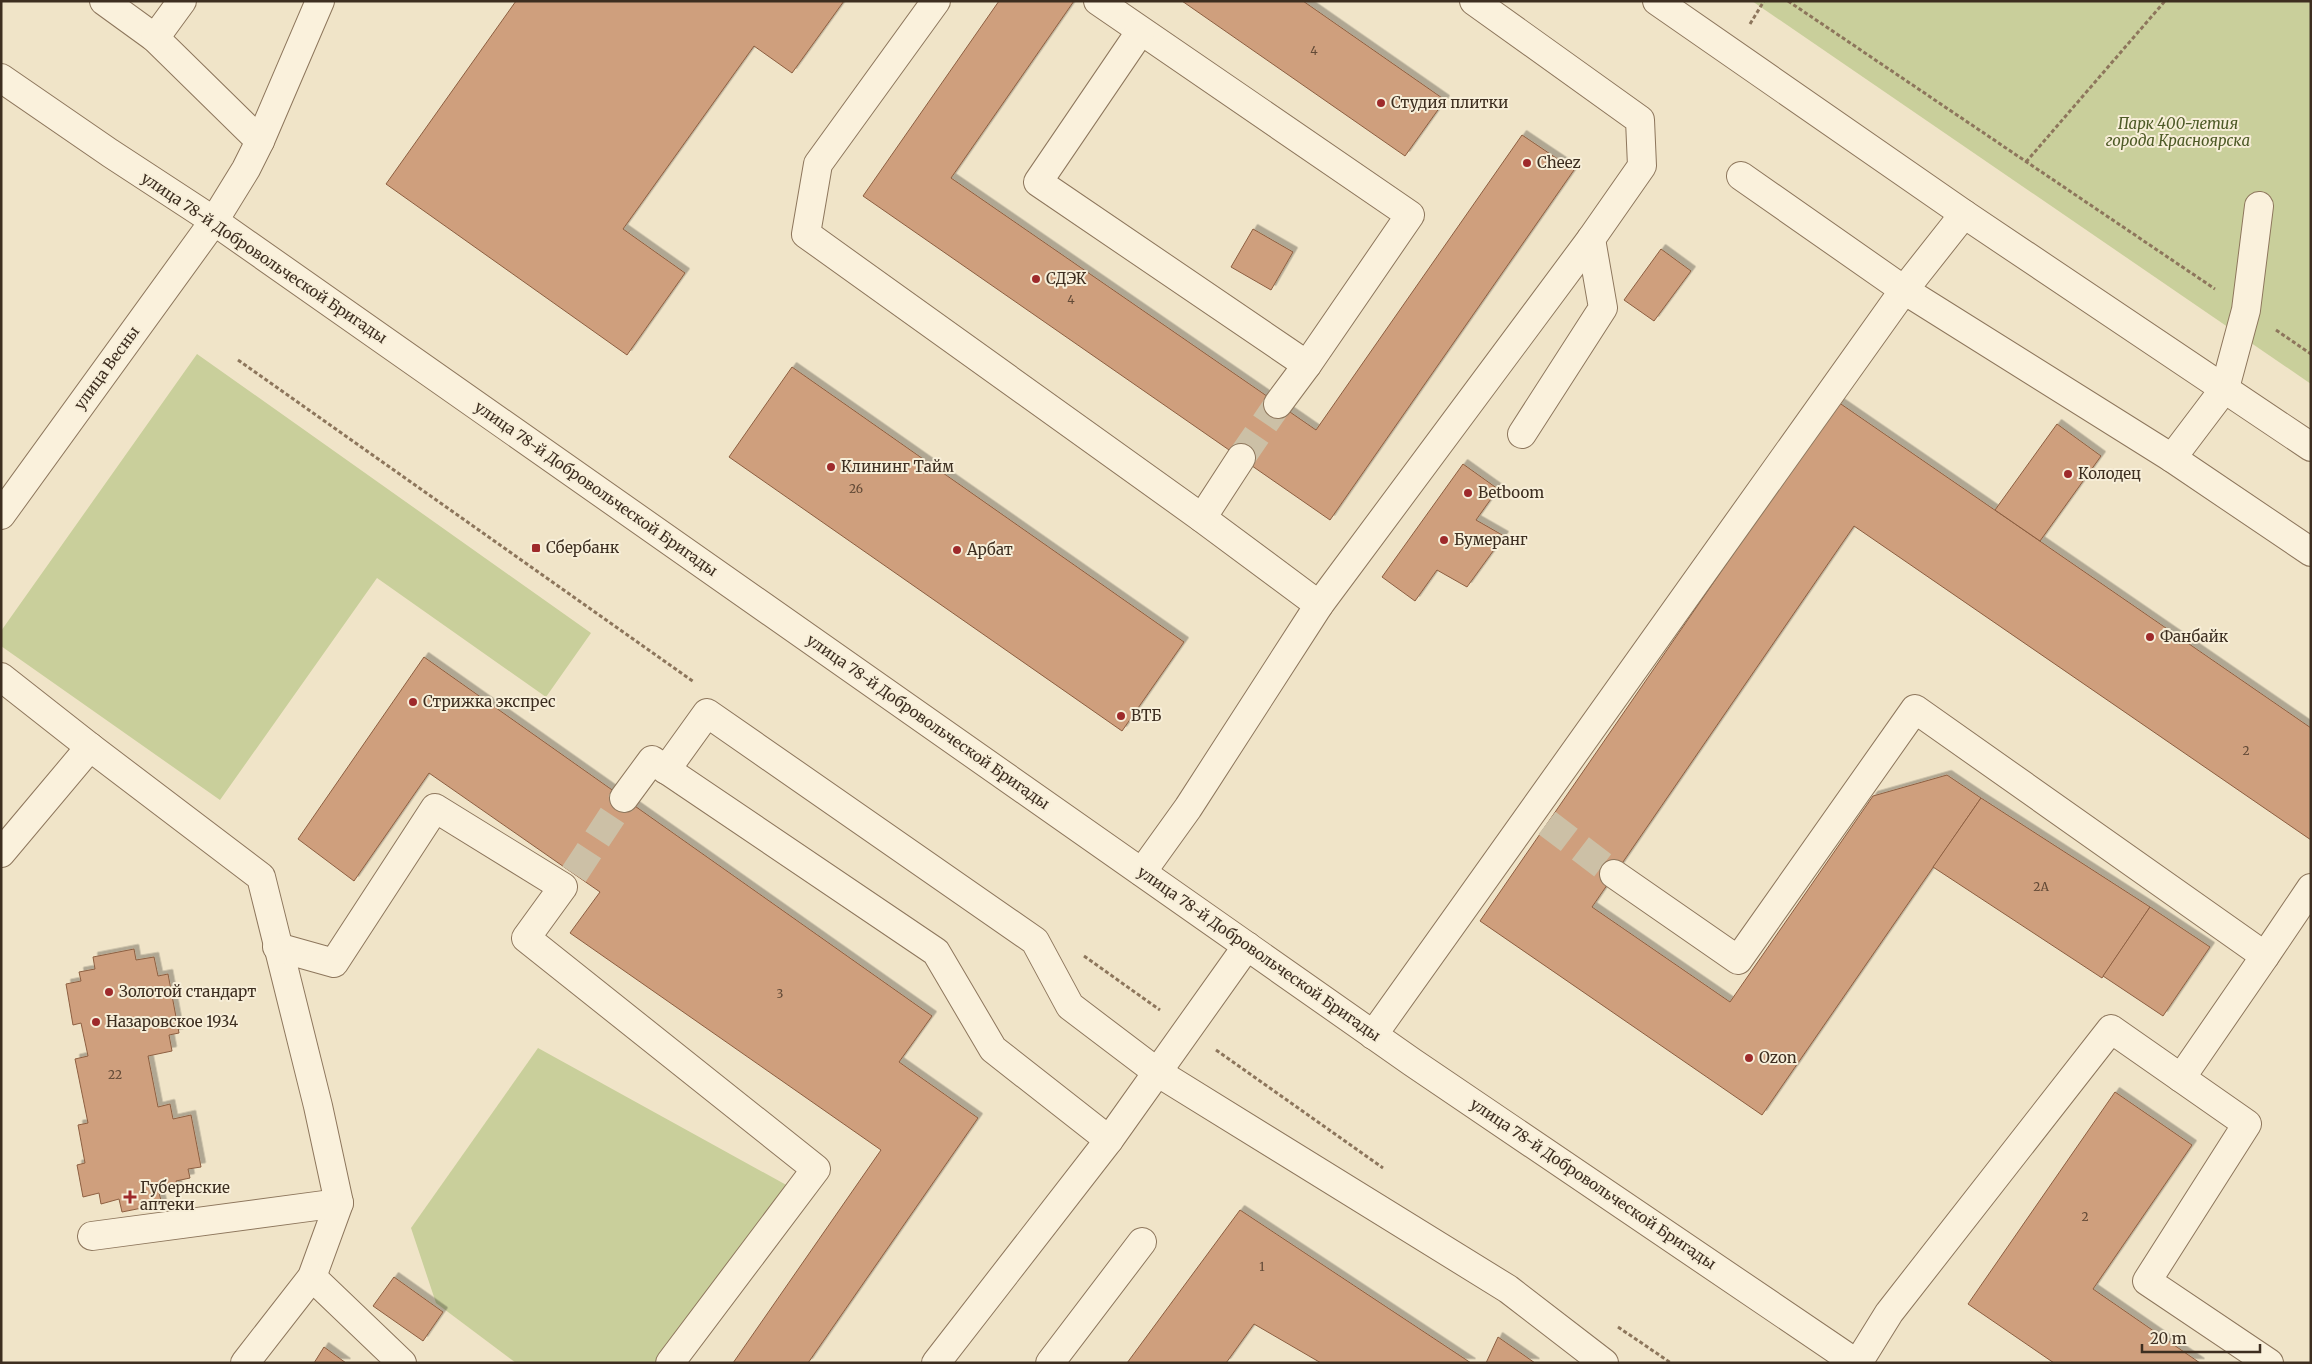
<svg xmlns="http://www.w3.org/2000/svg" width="2312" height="1364" font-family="Merriweather,serif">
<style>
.green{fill:#c9cf9b}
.building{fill:#cf9f7d;stroke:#8d5f41;filter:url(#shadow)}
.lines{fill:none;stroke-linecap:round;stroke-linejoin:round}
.minor-tunnel{stroke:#ccc0a6;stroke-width:28;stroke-dasharray:28 14;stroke-linecap:butt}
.minor-casing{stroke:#8d765c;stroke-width:30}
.path{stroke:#8d765c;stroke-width:3;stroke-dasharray:4 2.5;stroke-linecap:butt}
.minor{stroke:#faf1dc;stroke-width:28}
.poi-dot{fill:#9e2a2b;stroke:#f7eed8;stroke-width:2}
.labels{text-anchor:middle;stroke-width:4;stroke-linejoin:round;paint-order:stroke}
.number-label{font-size:12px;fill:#624a37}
.poi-label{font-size:15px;fill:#3d2e20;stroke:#f7eed8;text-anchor:start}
.park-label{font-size:15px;font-style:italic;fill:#4d5a26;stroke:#f7eed8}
.street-label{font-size:15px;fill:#3d2e20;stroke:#f7eed8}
</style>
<defs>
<filter id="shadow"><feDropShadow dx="4.5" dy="-4.5" stdDeviation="0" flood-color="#0004"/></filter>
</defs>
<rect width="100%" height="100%" fill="#f0e4c8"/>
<g class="green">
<polygon points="1752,1 2311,1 2311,384"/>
<polygon points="197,354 591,633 546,697 377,578 220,800 1,646 1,631"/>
<polygon points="538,1048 790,1187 660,1363 516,1363 436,1303 411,1228"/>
</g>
<g class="building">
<polygon points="516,1 844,1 792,73 754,46 623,229 685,273 627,355 386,184"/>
<polygon points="999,1 1074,1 951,178 1316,430 1522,135 1574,170 1330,520 863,196"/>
<polygon points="1182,1 1303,1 1445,100 1405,156"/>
<polygon points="1253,229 1293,252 1271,290 1231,267"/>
<polygon points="1661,249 1691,271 1654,321 1624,300"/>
<polygon points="792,367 1184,642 1122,731 729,457"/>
<polygon points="1838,402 2311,728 2311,840 1854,526 1592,907 1730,1002 1873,796 1947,775 1981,798 1762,1115 1480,921"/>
<polygon points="2057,424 2101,456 2040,541 1995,510"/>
<polygon points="1463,464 1498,489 1476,520 1504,536 1467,587 1437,570 1415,601 1382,577"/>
<polygon points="424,657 932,1016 899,1062 978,1118 808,1363 733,1363 881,1150 570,933 600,892 429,773 354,881 298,839"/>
<polygon points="1981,798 2150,907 2102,978 1933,867"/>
<polygon points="2150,907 2210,947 2163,1016 2103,976"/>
<polygon points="134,949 136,960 154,957 158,976 168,974 179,1033 169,1035 172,1051 148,1056 158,1107 170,1104 173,1119 191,1115 201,1167 188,1169 190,1178 176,1181 178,1189 159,1193 162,1204 122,1212 119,1199 101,1204 99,1193 83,1197 77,1165 85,1163 78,1125 88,1123 75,1059 88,1056 81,1023 73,1025 66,984 81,981 79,972 95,969 93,957"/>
<polygon points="2115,1092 2192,1145 2093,1289 2200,1363 2054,1363 1968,1304"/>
<polygon points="1240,1210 1471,1363 1321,1363 1254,1324 1226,1363 1127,1363"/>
<polygon points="394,1277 443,1312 423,1341 373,1306"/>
<polygon points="1498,1337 1535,1363 1486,1363"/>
<polygon points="324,1347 346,1363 314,1363"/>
</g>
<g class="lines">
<g class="minor-tunnel">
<polyline points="1241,458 1278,404"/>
<polyline points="1547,823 1614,874"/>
<polyline points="574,874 624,798"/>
</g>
<g class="minor-casing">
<g id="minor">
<polyline points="104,1 155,38 260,141"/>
<polyline points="936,1 818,164 806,234 1202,518 1319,605"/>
<polyline points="1098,1 1410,215 1307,365 1278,404"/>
<polyline points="1657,1 1964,214 2311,447"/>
<polyline points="1140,32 1038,182 1307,365"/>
<polyline points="155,38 182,1"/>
<polyline points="1,78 110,153 214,221 1412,1062 1856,1363"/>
<polyline points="1741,176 1904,290 2172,458 2311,552"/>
<polyline points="1522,434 1603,308 1591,239"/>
<polyline points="2172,458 2225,388 2246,310 2259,206"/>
<polyline points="1,515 214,221 246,169 260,141 320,1"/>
<polyline points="1202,518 1241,458"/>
<polyline points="1,677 90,747 261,877 318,1106 339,1203 312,1277 245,1363"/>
<polyline points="666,770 707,713 1035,941 1070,1006 1157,1072 1508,1289 1604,1363"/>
<polyline points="624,798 652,760 936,952 993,1049 1109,1140"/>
<polyline points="1,853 90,747"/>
<polyline points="1142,872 1188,808 1319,605 1591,239 1642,166 1640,120 1474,1"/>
<polyline points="1614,874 1738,960 1915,709 2265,956 2181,1078"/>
<polyline points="277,947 334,963 435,808 563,887 526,938 816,1169 670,1363"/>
<polyline points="2265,956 2311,888"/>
<polyline points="1373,1035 1904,290 1964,214"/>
<polyline points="92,1236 339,1203"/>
<polyline points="312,1277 402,1363"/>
<polyline points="936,1363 1109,1140 1247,946"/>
<polyline points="1050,1363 1142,1242"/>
<polyline points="1858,1363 1889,1313 2111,1029 2247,1124 2147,1281 2269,1363"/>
</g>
</g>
<g class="path">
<polyline points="1788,1 2215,289"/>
<polyline points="1750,24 1764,1"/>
<polyline points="2026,162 2165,1"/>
<polyline points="2276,330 2311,354"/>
<polyline points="238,360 694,682"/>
<polyline points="1084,956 1160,1010"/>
<polyline points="1216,1050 1383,1168"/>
<polyline points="1618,1327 1671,1363"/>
</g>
<use href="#minor" class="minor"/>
</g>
<g class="poi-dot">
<circle cx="1381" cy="103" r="5"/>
<circle cx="1527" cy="163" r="5"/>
<circle cx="1036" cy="279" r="5"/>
<circle cx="831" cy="467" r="5"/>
<circle cx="2068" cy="474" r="5"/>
<circle cx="1468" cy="493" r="5"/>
<circle cx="1444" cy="540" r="5"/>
<rect x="531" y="543" width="10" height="10" rx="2.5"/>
<circle cx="957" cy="550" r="5"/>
<circle cx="2150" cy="637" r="5"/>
<circle cx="413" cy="702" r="5"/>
<circle cx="1121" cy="716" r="5"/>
<circle cx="109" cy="992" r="5"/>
<circle cx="96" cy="1022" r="5"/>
<circle cx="1749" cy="1058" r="5"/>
<path d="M127.5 1189.5h5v5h5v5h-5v5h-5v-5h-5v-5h5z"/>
</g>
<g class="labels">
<g class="number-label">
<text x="1314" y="55">4</text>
<text x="1071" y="304">4</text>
<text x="856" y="493">26</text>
<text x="2246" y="755">2</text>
<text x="2041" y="891">2А</text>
<text x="780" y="998">3</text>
<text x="115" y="1079">22</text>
<text x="2085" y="1221">2</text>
<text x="1262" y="1271">1</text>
</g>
<g class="poi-label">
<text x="1391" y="108">Студия плитки</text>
<text x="1537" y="168">Cheez</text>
<text x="1046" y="284">СДЭК</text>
<text x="841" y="472">Клининг Тайм</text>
<text x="2078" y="479">Колодец</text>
<text x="1478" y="498">Betboom</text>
<text x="1454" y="545">Бумеранг</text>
<text x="546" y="553">Сбербанк</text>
<text x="967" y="555">Арбат</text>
<text x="2160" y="642">Фанбайк</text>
<text x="423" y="707">Стрижка экспрес</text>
<text x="1131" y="721">ВТБ</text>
<text x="119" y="997">Золотой стандарт</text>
<text x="106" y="1027">Назаровское 1934</text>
<text x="1759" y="1063">Ozon</text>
<text x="140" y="1193">Губернские<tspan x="140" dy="17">аптеки</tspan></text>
</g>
<g class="park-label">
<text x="2178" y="129">Парк 400-летия<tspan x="2178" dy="17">города Красноярска</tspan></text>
</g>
<g class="street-label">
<text transform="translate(264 258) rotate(34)" y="5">улица 78-й Добровольческой Бригады</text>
<text transform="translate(107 368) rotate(-54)" y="5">улица Весны</text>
<text transform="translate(596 489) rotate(35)" y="5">улица 78-й Добровольческой Бригады</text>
<text transform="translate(928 722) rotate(35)" y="5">улица 78-й Добровольческой Бригады</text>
<text transform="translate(1259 954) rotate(35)" y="5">улица 78-й Добровольческой Бригады</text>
<text transform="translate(1593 1184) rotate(34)" y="5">улица 78-й Добровольческой Бригады</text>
</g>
</g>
<rect width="2312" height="1364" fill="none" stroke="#3d2e20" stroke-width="5"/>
<path d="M2142 1344v8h118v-8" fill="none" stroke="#3d2e20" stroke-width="2.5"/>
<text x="2150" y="1344" font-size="15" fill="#3d2e20" stroke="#f7eed8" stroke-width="4" paint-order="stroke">20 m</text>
</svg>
